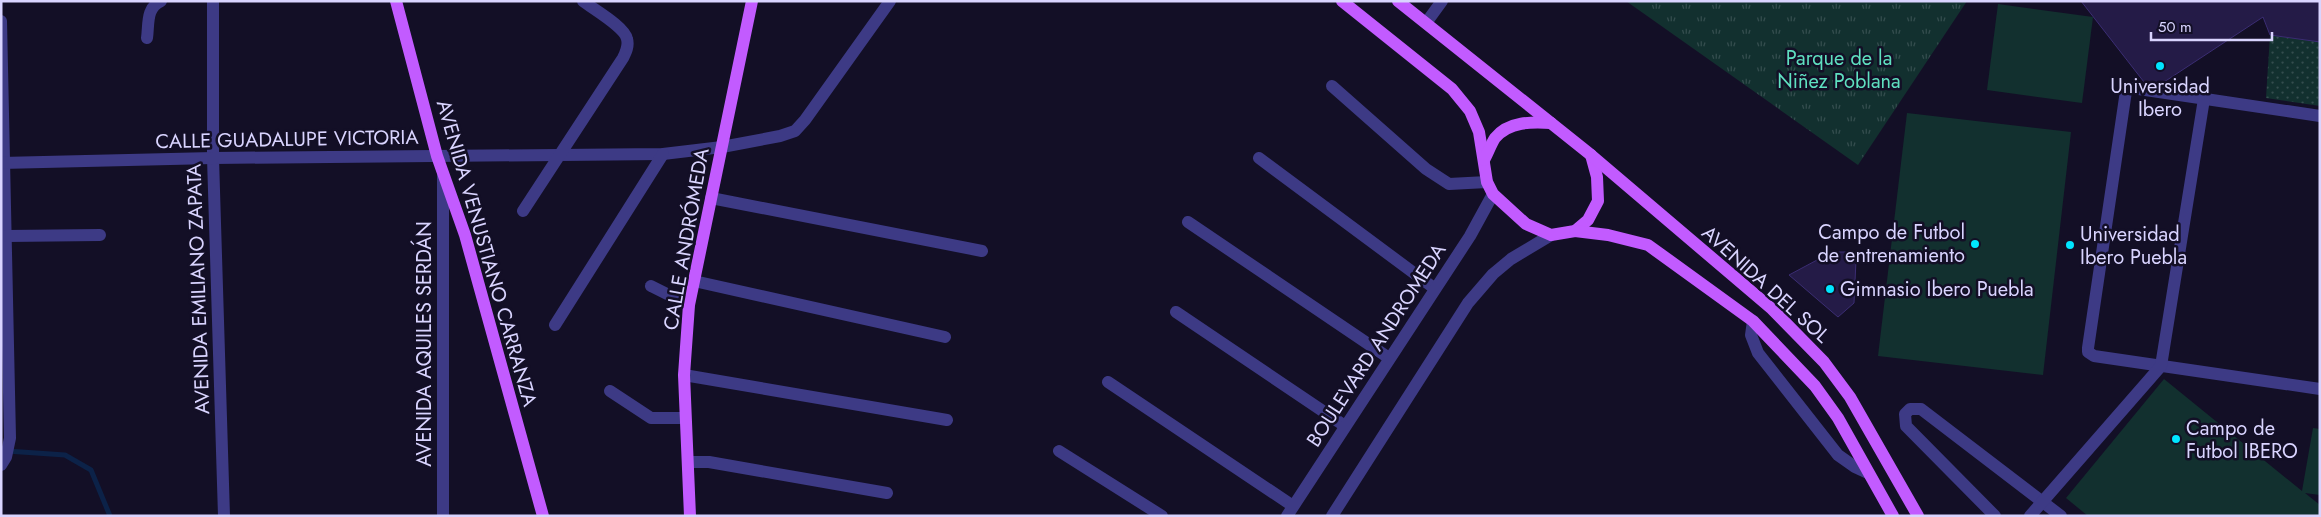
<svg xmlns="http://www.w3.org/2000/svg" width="2321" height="517" font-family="Jost,sans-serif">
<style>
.grass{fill:#12302f}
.park{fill:url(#park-tufts)}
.garden{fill:url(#garden-dots)}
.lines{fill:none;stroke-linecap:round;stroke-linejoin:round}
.stream{stroke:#0c2248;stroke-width:5}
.building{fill:#241b47;stroke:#3b2d73}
.minor{stroke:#3d3a85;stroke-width:12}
.major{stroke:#c25bff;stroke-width:12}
.poi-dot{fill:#00e5ff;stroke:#130f26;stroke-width:2}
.labels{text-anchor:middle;stroke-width:5;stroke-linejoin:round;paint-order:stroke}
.park-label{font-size:20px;fill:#5fe0c0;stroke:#130f26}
.poi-label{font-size:20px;fill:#d9d4ff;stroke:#130f26;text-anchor:start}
.street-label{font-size:20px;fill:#d9d4ff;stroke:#130f26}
</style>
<defs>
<pattern id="park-tufts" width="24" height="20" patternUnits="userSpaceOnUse" patternTransform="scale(1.25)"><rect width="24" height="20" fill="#12302f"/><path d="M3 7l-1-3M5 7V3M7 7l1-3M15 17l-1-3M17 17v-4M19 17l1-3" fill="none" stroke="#344d4e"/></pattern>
<pattern id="garden-dots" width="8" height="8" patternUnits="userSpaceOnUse" patternTransform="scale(1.25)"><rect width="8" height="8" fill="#12302f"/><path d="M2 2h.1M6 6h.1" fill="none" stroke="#344d4e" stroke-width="1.8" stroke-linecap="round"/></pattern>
</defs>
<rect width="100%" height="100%" fill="#130f26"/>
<!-- grass -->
<g class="grass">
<path d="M1998,4L2093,17L2082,103L1987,90Z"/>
<path d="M1907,113L2071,132L2043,375L1878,356Z"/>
<path d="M2164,379L2302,491L2313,428L2320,429V495L2305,493L2320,505V516H2088L2066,498Z"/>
</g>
<!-- park -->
<path class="park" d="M1626,1H1967L1858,165Z"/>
<!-- garden -->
<path class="garden" d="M2270,35L2320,42V106L2266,98Z"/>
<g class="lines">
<!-- stream -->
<path class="stream" d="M7,451L65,455L91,470L110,516"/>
</g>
<!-- building -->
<g class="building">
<path d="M2081,1H2320V42L2270,35L2263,17L2161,84L2144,82Z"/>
<path d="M1832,252H1847L1846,260H1856L1854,303L1838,317L1789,275Z"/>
</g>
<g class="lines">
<!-- minor -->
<g class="minor">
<path d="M213,1V158L224,516"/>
<path d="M1,21L10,438L6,457L1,465"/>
<path d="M1426,23L1442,1"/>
<path d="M147,38C149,23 146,8 161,1"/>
<path d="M1332,86L1426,169L1449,184L1487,182"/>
<path d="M2320,116L2132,88L2126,91L2088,348V352L2094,356L2320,389"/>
<path d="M1259,158L1434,288"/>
<path d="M1,163L213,158L663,154L722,147L780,136L795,131L805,120L890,1"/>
<path d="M443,176V516"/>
<path d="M711,198L982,251"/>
<path d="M523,211L623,58C626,52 629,46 627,39C625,27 593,9 583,1"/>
<path d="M1188,222L1389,358"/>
<path d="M6,236L100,235"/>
<path d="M694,281L945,337"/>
<path d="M651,286L689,305"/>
<path d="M1176,312L1345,426"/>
<path d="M1753,321L1751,335L1758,353L1838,455L1855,467L1868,473"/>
<path d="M555,325L663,154"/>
<path d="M684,375L947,420"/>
<path d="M1108,382L1293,506"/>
<path d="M610,391L651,418H685"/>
<path d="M1059,451L1162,516"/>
<path d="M688,462H709L887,493"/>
<path d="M1287,516L1470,236L1493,194"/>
<path d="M1332,516L1468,303L1493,274L1511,259L1551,235"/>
<path d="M1995,516L1906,426L1905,414L1910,409H1921L2061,516"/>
<path d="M2030,516L2161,366L2204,99"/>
</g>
<!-- major -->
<g class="major">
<path d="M396,1L437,156L465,235L543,516"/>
<path d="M1342,1L1452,89L1470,111L1479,132L1487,182L1493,194L1526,224L1551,235L1575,231L1588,220L1598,201L1597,177L1591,155"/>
<path d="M1398,1L1591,155L1772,309L1824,362L1850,397L1918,516"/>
<path d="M1484,160C1488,153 1491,144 1495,138C1509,121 1532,122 1551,123"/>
<path d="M1575,231L1608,235L1648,245L1753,321L1815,386L1838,418L1893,516"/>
<path d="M690,516L684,375L689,305L752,1"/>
</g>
</g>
<!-- markers -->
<g class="poi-dot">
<circle cx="2160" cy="66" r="5"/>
<circle cx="1975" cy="244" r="5"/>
<circle cx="2070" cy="245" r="5"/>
<circle cx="1830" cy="289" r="5"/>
<circle cx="2176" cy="439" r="5"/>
</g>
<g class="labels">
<!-- park labels -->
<g class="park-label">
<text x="1839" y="65">Parque de la<tspan x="1839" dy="23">Niñez Poblana</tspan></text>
</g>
<!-- poi labels -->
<g class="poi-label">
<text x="2160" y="93" text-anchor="middle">Universidad<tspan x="2160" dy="23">Ibero</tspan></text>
<text x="1965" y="239" text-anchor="end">Campo de Futbol<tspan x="1965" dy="23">de entrenamiento</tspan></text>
<text x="2080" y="241">Universidad<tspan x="2080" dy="23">Ibero Puebla</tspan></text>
<text x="1840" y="296">Gimnasio Ibero Puebla</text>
<text x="2186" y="435">Campo de<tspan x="2186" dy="23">Futbol IBERO</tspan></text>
</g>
<!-- street labels -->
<g class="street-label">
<text transform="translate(287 139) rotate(-1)" y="7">CALLE GUADALUPE VICTORIA</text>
<text transform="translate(686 239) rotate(-80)" y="7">CALLE ANDRÓMEDA</text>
<text transform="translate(487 253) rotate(74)" y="7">AVENIDA VENUSTIANO CARRANZA</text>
<text transform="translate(1766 284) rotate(42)" y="7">AVENIDA DEL SOL</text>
<text transform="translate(198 289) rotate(-92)" y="7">AVENIDA EMILIANO ZAPATA</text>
<text transform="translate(424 344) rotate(-90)" y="7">AVENIDA AQUILES SERDÁN</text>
<text transform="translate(1376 345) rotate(-57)" y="7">BOULEVARD ANDROMEDA</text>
</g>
</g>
<!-- border -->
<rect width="2321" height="517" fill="none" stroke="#d9d4ff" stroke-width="5"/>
<!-- scale -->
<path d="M2151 32v8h121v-8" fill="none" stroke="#d9d4ff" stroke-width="2.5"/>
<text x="2158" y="32" font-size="15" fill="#d9d4ff" stroke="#130f26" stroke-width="4" paint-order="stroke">50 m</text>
</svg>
